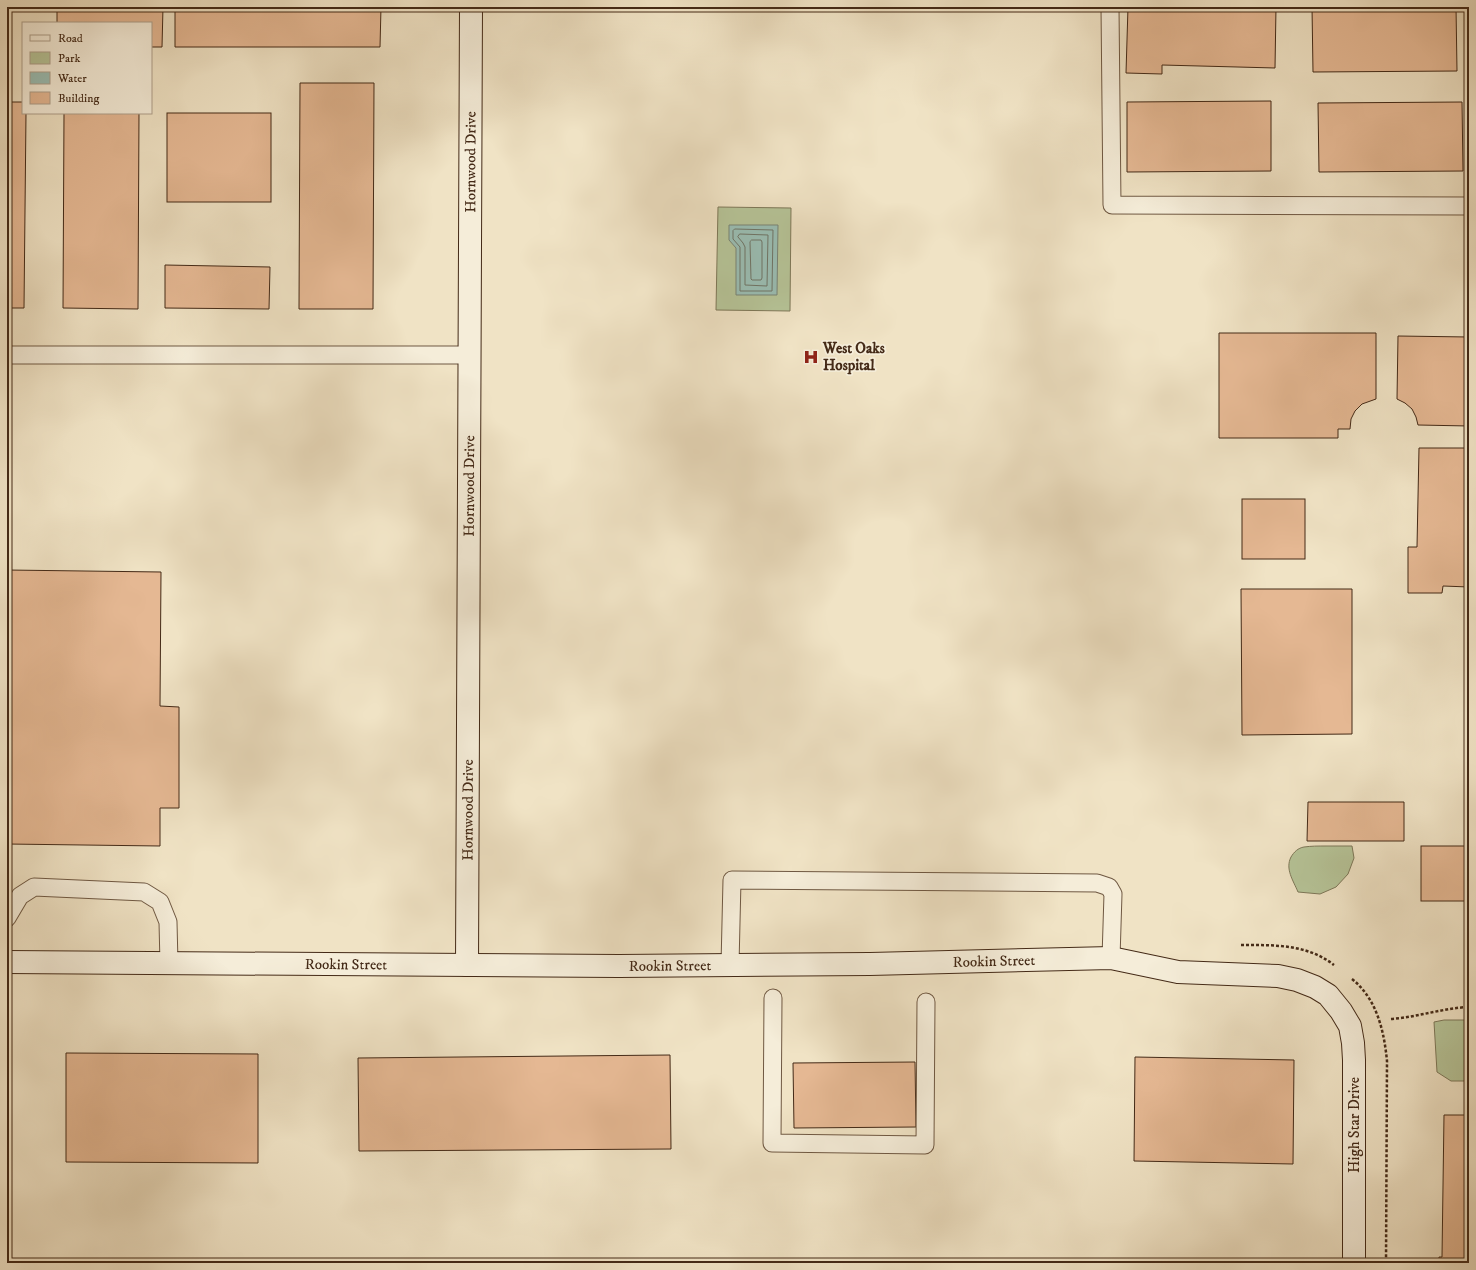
<svg xmlns="http://www.w3.org/2000/svg" width="1476" height="1270" font-family="'IM FELL DW Pica',serif">
<style>
.green{fill:#b6c498;stroke:#7d7758}
.water{fill:#9abeb4;stroke:#788375}
.lines{fill:none;stroke-linecap:round;stroke-linejoin:round}
.shore{stroke:#6f7466;stroke-width:1}
.building{fill:#e5b893;stroke:#442a17}
.lane-casing{stroke:#6f5842;stroke-width:19}
.secondary-casing{stroke:#442a17;stroke-width:24}
.path{stroke:#442a17;stroke-width:2.5;stroke-dasharray:3 2;stroke-linecap:butt}
.lane{stroke:#f5edd9;stroke-width:17}
.secondary{stroke:#f5edd9;stroke-width:22}
.labels{text-anchor:middle;stroke-width:3.5;stroke-linejoin:round;paint-order:stroke}
.street-label{font-size:15px;fill:#442a17;stroke:#f5edd9}
.poi-label{font-size:15px;font-weight:bold;fill:#442a17;stroke:#f5edd9;text-anchor:start}
</style>
<rect width="100%" height="100%" fill="#f0e3c5"/>
<filter id="stains"><feTurbulence type="fractalNoise" baseFrequency=".005" numOctaves="4"/><feColorMatrix values="0 0 0 0 .2 0 0 0 0 .09 0 0 0 0 .02 0 0 0 .5 -.17"/></filter>
<radialGradient id="worn" r=".72"><stop offset=".6" stop-color="#630" stop-opacity="0"/><stop offset="1" stop-color="#630" stop-opacity=".3"/></radialGradient>
<!-- green -->
<g class="green">
<path d="M718,207L791,208L790,311L716,310Z"/>
<path d="M1326,846H1352L1354,858L1348,874L1336,887L1320,894L1298,892C1293,880 1285,869 1291,857C1294,852 1298,848 1304,847C1311,846 1318,846 1326,846Z"/>
<path d="M1444,1020H1469V1081H1451L1437,1072L1434,1022Z"/>
</g>
<!-- water -->
<path class="water" d="M729,225H778L777,295H736V248L729,240Z"/>
<g class="lines">
<!-- shore -->
<g class="shore">
<path d="M735,229L773,230L772,291H740V247L733,239V231Z"/>
<path d="M740,234L768,235L767,286L745,285V247L743,243L738,237Z"/>
<path d="M752,240H761L762,242V278L761,280H752L751,279L750,242Z"/>
</g>
</g>
<!-- building -->
<g class="building">
<path d="M57,7H163L162,47H151V23H57Z"/>
<path d="M175,7H381L380,47H175Z"/>
<path d="M1128,7H1276L1275,68L1162,65V74L1126,73Z"/>
<path d="M1312,7H1456L1457,71L1313,72Z"/>
<path d="M300,83H374L373,309H299Z"/>
<path d="M1271,101V171L1127,172V102Z"/>
<path d="M7,102H23V113H26L24,308H7Z"/>
<path d="M1462,102L1463,171L1319,172L1318,103Z"/>
<path d="M64,113H139L138,309L63,308Z"/>
<rect x="167" y="113" width="104" height="89"/>
<path d="M165,265L270,267L269,309L165,308Z"/>
<path d="M1219,333H1376V399L1362,404L1355,411L1351,419L1350,429H1338V438H1219Z"/>
<path d="M1398,336L1469,337V426L1418,425L1416,417L1412,409L1405,403L1397,399Z"/>
<path d="M1419,448H1469V587L1443,586L1442,593H1408V547H1417Z"/>
<rect x="1242" y="499" width="63" height="60"/>
<path d="M7,570L161,572L160,706L179,707V808H160V846L7,844Z"/>
<path d="M1241,589H1352V734L1242,735Z"/>
<path d="M1308,802H1404V841H1307Z"/>
<rect x="1421" y="846" width="48" height="55"/>
<path d="M66,1053L258,1054V1163L66,1162Z"/>
<path d="M670,1055L671,1149L359,1151L358,1058Z"/>
<path d="M1135,1057L1294,1060L1293,1164L1134,1161Z"/>
<path d="M915,1062L916,1127L794,1128L793,1063Z"/>
<path d="M1444,1115H1469V1263H1439V1257H1442Z"/>
<rect x="426" y="1259" width="66" height="4"/>
</g>
<g class="lines">
<!-- lane casing -->
<g class="lane-casing">
<g id="lane">
<path d="M1110,7L1112,205L1469,206"/>
<path d="M7,355H469"/>
<path d="M7,918L20,896L34,887L144,892L160,902L168,922L169,964"/>
<path d="M730,965L732,880L1097,883L1109,887L1113,894L1111,958"/>
<path d="M773,998L772,1143L925,1145L926,1002"/>
</g>
</g>
<!-- secondary casing -->
<g class="secondary-casing">
<g id="secondary">
<path id="s1" d="M7,962L619,966L870,964L1111,958L1178,972L1278,976L1297,980L1315,987L1328,995L1341,1011L1350,1026L1353,1043L1354,1060V1263"/>
<path id="s2" d="M467,965L471,7"/>
</g>
</g>
<!-- path -->
<g class="path">
<path d="M1241,945C1274,945 1307,944 1334,965"/>
<path d="M1352,979C1377,999 1384,1031 1387,1061L1386,1263"/>
<path d="M1391,1019C1418,1017 1443,1008 1469,1007"/>
</g>
<!-- lane -->
<use href="#lane" class="lane"/>
<!-- secondary -->
<use href="#secondary" class="secondary"/>
</g>
<!-- icons -->
<defs>
<g id="hospital-bare" transform="scale(1.2)"><path d="M-5-5h3v3.5h4V-5h3V5h-3V1.5h-4V5h-3Z" fill="#8f2418" stroke="#f5edd9" stroke-width="2.5" paint-order="stroke"/></g>
</defs>
<g fill-rule="evenodd">
<use href="#hospital-bare" x="811" y="357"/>
</g>
<g class="labels">
<!-- street labels -->
<g class="street-label">
<text dy="5" stroke="none"><textPath href="#s2" startOffset="803">Hornwood Drive</textPath></text>
<text dy="5" stroke="none"><textPath href="#s2" startOffset="479">Hornwood Drive</textPath></text>
<text dy="5" stroke="none"><textPath href="#s2" startOffset="155">Hornwood Drive</textPath></text>
<text dy="5" stroke="none"><textPath href="#s1" startOffset="987">Rookin Street</textPath></text>
<text dy="5" stroke="none"><textPath href="#s1" startOffset="339">Rookin Street</textPath></text>
<text dy="5" stroke="none"><textPath href="#s1" startOffset="663">Rookin Street</textPath></text>
<text transform="translate(1354 1125) rotate(-90)" y="5">High Star Drive</text>
</g>
<!-- poi labels -->
<g class="poi-label">
<text x="823" y="353">West Oaks<tspan x="823" dy="17">Hospital</tspan></text>
</g>
</g>
<!-- margin -->
<rect width="1476" height="1270" fill="none" stroke="#f0e3c5" stroke-width="24"/>
<rect x="8" y="8" width="1460" height="1254" fill="none" stroke="#442a17" stroke-width="2"/>
<rect x="12" y="12" width="1452" height="1246" fill="none" stroke="#442a17"/>
<!-- legend -->
<rect x="22" y="22" width="130" height="92" fill="#f5edd9" stroke="#ae9f8b"/>
<rect x="30" y="35" width="20" height="6" fill="#f5edd9" stroke="#ae9f8b"/>
<text x="58" y="42" font-size="12" fill="#442a17">Road</text>
<rect x="30" y="52" width="20" height="12" fill="#b6c498" stroke="#ae9f8b"/>
<text x="58" y="62" font-size="12" fill="#442a17">Park</text>
<rect x="30" y="72" width="20" height="12" fill="#9abeb4" stroke="#ae9f8b"/>
<text x="58" y="82" font-size="12" fill="#442a17">Water</text>
<rect x="30" y="92" width="20" height="12" fill="#e5b893" stroke="#ae9f8b"/>
<text x="58" y="102" font-size="12" fill="#442a17">Building</text>
<rect width="100%" height="100%" filter="url(#stains)"/>
<rect width="100%" height="100%" fill="url(#worn)"/>
</svg>
